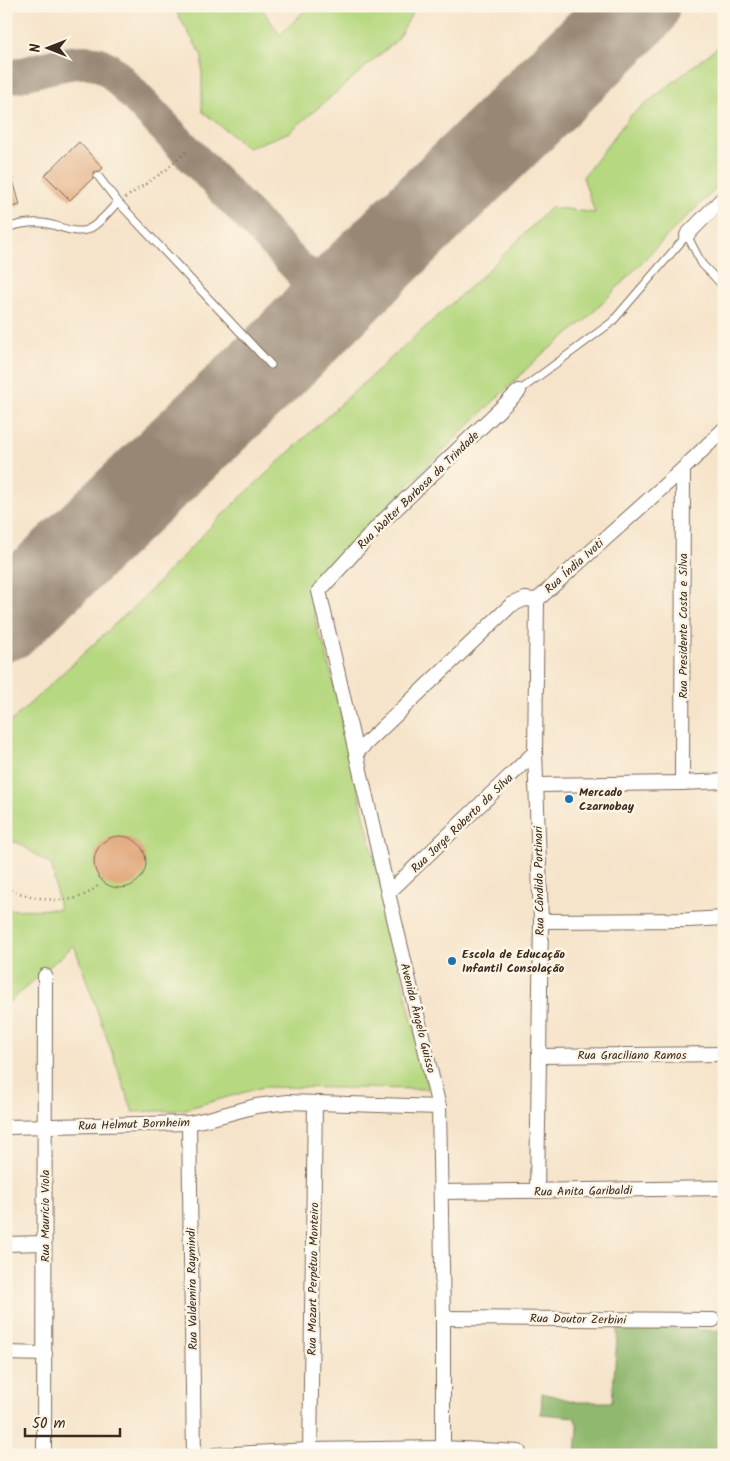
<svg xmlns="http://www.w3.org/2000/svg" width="730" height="1461" font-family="Kalam,sans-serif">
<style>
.green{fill:#b6d880;stroke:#78814f}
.forest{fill:#90b86e;stroke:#667146}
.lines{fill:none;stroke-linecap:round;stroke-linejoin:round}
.taxiway{stroke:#988774;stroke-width:34}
.runway{stroke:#988774;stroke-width:85}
.building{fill:#e0a374}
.service-casing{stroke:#7c6b5a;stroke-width:9}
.minor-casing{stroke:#7c6b5a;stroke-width:16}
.path{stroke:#7c6b5a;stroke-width:2.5;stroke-dasharray:1 4;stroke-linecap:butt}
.service{stroke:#fff;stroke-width:7}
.minor{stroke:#fff;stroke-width:14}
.poi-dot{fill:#1f6fb2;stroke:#fcf5e5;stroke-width:2}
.labels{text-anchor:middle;stroke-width:5;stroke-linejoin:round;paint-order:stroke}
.street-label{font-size:12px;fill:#3b2a1e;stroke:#fcf5e5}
.poi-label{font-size:12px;font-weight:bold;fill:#3b2a1e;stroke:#fcf5e5;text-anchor:start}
</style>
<rect width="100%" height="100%" fill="#fcf5e5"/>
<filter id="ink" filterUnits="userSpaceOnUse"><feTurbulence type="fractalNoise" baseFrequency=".02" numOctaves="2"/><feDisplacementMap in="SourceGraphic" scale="10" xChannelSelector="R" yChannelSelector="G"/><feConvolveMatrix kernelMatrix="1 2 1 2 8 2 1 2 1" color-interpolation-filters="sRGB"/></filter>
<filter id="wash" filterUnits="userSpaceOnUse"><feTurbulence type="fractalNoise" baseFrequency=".0096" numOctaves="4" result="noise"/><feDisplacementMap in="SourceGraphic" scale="20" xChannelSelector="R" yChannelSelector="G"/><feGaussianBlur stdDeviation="1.12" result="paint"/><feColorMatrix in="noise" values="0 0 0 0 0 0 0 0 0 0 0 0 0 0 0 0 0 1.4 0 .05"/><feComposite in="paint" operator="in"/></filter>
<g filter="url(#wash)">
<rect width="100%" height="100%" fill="#f6e4ca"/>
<!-- green -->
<g class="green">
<path d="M173,6H260L280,35L309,6H416L398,39L290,132L248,148L202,111V56Z"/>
<path d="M724,42V181L671,232L587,319L539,357L423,470L310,586L317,629L325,648L428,1089L263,1087L182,1110L133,1112L74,945L6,1005V910L59,909L52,866L19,843L6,840V726L147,594L216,521L337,407L483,275L551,207L595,213L583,177L630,116Z"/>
</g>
<!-- forest -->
<path class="forest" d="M618,1326L724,1331V1455H576L578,1427L574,1417L541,1414L542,1393L577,1402H612Z"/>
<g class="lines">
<!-- taxiway -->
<g class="taxiway">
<path d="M15,76C36,71 75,58 96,63C102,65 108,69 113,73L301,271C314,296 311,313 299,337"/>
<path d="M301,271C327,284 343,281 368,268"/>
</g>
<!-- runway -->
<path class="runway" d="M6,618L271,365L368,268L637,6"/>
</g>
<g id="blocks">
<!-- building -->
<g class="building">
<path d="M79,142L103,168L100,171L94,172L93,178L70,200L45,175Z"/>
<path d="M6,166H9L20,205L6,209Z"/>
<circle cx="120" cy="862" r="26"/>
</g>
</g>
</g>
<g filter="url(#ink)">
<use href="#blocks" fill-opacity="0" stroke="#7c6b5a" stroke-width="1"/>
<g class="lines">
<!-- service casing -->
<g class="service-casing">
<g id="service">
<path d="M98,176L118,202L271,365"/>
<path d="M6,228C19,224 35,221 48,224C60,226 74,234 86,230C97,227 110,210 118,202"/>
<path d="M519,391L612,322L687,235L702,264L724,287"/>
</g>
</g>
<!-- minor casing -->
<g class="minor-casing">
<g id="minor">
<path d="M687,235L724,197"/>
<path d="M537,600L535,752L541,921L537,1191"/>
<path d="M356,753L511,605L525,599L537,600L683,469L724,429"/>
<path d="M682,783L683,469"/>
<path d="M536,785L682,783L724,781"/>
<path d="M388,893L535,752"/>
<path d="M541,921L689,920L724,918"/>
<path d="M539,1056L724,1054"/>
<path d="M189,1123L194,1455"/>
<path d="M6,1127L189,1123L212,1118L256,1106L288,1102L439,1107"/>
<path d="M442,1192L724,1188"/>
<path d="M6,1244L44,1243"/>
<path d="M443,1318L713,1320"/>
<path d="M6,1353L45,1354"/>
<path d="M44,1455L45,976"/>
<path d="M214,1455L310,1450L443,1448L519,1452"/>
<path d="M310,1455L315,1104"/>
<path d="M443,1455V1318L439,1107L388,893L319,591L381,523L519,391"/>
</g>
</g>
<!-- path -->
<g class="path">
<path d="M125,198L166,170L188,150"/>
<path d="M6,889C29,896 63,907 86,894C91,892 95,888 99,885"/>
</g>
<!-- service -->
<use href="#service" class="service"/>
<!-- minor -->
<use href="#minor" class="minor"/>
</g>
</g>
<!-- markers -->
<g class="poi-dot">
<circle cx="569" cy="799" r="5"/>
<circle cx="452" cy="961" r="5"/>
</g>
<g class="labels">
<!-- street labels -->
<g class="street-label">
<text transform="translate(418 490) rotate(-44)" y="4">Rua Walter Barbosa da Trindade</text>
<text transform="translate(574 566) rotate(-42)" y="4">Rua Índia Ivoti</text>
<text transform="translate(683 626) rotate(-90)" y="4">Rua Presidente Costa e Silva</text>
<text transform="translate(462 823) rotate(-44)" y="4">Rua Jorge Roberto da Silva</text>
<text transform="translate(539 881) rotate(-91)" y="4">Rua Cândido Portinari</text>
<text transform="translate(418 1018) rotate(76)" y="4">Avenida Ângelo Guisso</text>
<text x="632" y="1059">Rua Graciliano Ramos</text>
<text transform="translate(134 1124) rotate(-2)" y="4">Rua Helmut Bornheim</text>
<text transform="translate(583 1191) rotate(-1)" y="4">Rua Anita Garibaldi</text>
<text transform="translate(45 1216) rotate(-90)" y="4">Rua Maurício Viola</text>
<text transform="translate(313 1279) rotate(-89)" y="4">Rua Mozart Perpétuo Monteiro</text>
<text transform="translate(192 1289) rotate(-91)" y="4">Rua Valdemira Raymindi</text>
<text transform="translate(578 1319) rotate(1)" y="4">Rua Doutor Zerbini</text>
</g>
<!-- poi labels -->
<g class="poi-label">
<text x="579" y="796">Mercado<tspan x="579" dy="14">Czarnobay</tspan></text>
<text x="462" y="958">Escola de Educação<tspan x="462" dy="14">Infantil Consolação</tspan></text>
</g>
</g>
<!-- margin -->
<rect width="730" height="1461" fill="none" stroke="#fcf5e5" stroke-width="25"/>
<!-- north arrow -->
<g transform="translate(48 48) rotate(270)" stroke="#fcf5e5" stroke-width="4" paint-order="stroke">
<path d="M0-4L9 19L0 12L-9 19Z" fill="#3b2a1e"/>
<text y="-8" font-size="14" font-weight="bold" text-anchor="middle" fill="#3b2a1e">N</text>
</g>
<!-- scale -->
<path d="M25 1428v8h95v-8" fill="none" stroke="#3b2a1e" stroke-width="2.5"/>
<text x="32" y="1428" font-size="15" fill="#3b2a1e" stroke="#fcf5e5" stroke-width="4" paint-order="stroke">50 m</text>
</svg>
